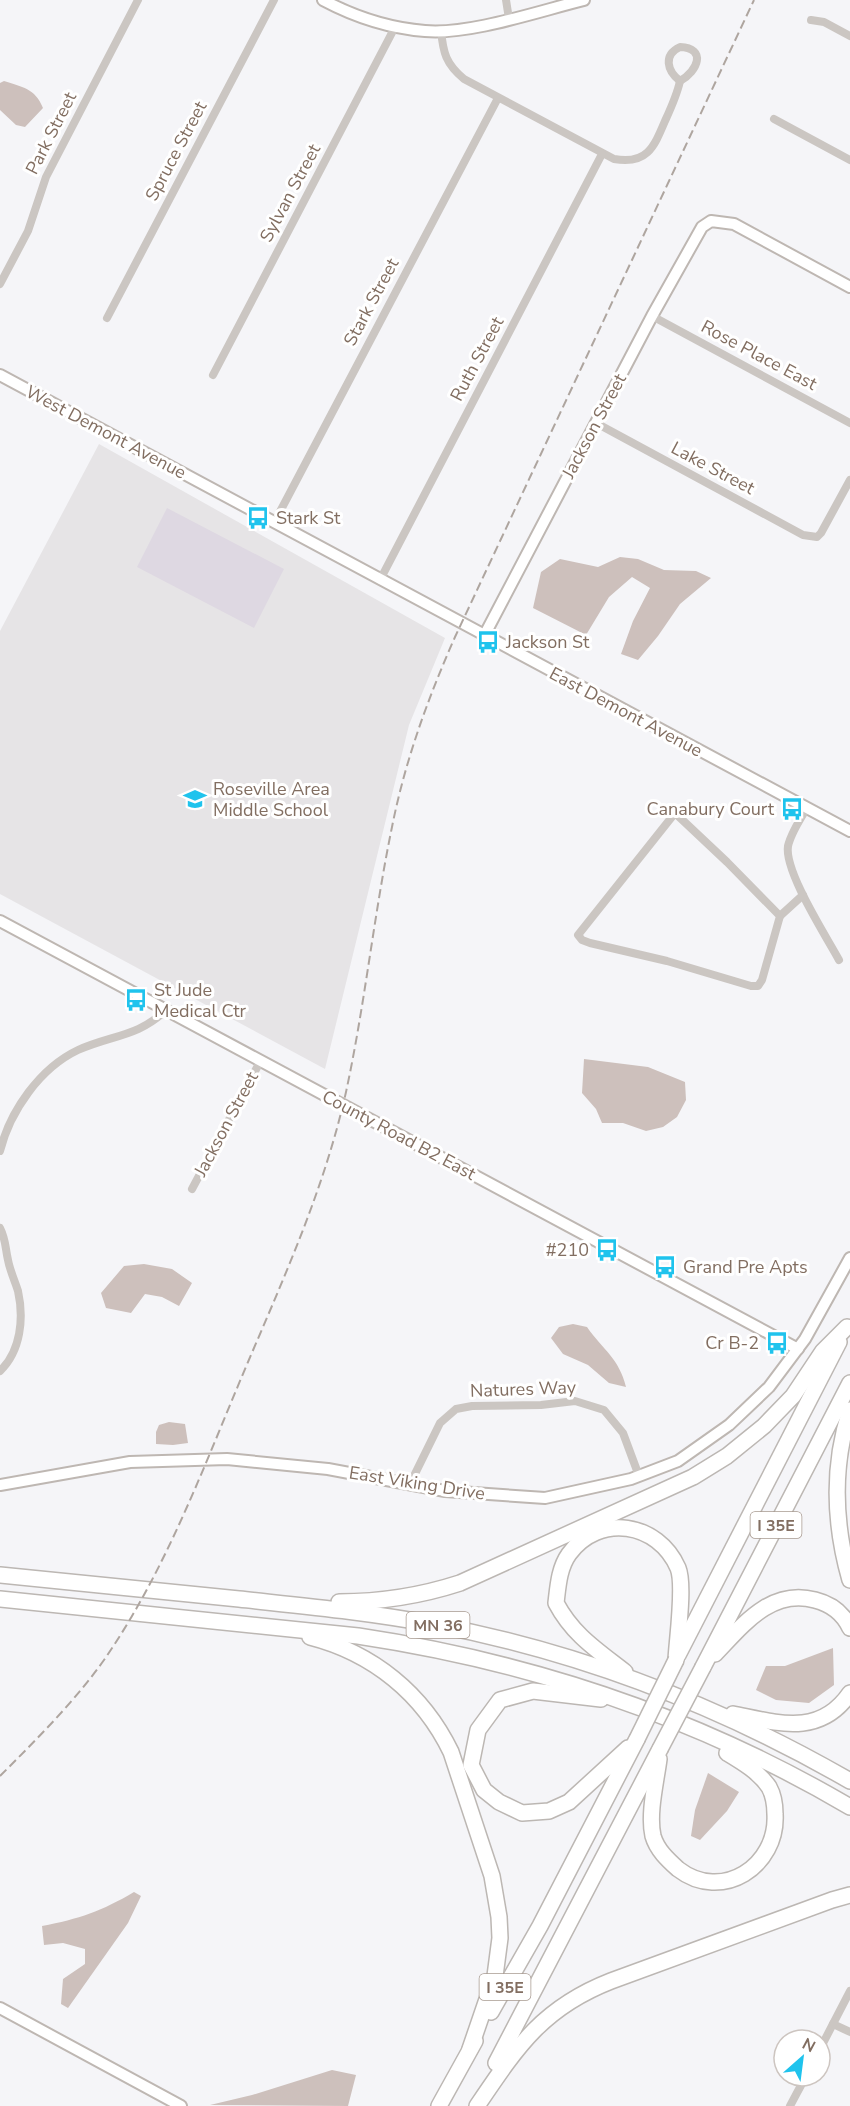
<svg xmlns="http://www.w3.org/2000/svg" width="850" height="2106" font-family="'Nunito Sans',sans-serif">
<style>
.built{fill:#e6e4e6}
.garden{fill:#ded8e2}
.water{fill:#cdc0bc}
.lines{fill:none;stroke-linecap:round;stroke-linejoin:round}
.secondary-casing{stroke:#beb7b2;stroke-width:14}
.highway-casing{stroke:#bcb7b3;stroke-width:18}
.street{stroke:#cbc6c2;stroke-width:8}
.secondary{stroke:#fff;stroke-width:10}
.highway{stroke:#fff;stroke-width:15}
.rail{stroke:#aea59f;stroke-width:2;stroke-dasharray:9 4.5;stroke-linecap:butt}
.highway-bridge-casing{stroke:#bcb7b3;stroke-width:18;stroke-linecap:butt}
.highway-bridge{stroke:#fff;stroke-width:15}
.labels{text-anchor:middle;stroke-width:6;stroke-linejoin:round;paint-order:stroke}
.shield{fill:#fff;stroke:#a89a90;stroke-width:1.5}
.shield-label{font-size:16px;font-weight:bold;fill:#826e61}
.street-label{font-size:18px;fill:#826e61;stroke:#fff}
.poi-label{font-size:18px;fill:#826e61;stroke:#fff;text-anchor:start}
</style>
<rect width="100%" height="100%" fill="#f5f5f8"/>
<!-- built -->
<path class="built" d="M99,444L445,638L409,725L325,1069L0,894V631Z"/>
<!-- garden -->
<path class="garden" d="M167,508L284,569L254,628L137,567Z"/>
<!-- water -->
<g class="water">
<path d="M4,81C22,87 35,88 43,108L25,127L16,125L0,110V83Z"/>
<path d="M620,557L638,559L664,570L696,571L711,578L680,604L658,636L638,660L621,654L633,621L650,588L632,577L609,597L586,635L533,608L541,572L560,559L598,567Z"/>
<path d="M584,1059L648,1067L685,1082L686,1100L677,1117L663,1127L646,1131L623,1123H602L596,1109L582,1093Z"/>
<path d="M144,1264L172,1269L192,1283L179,1306L162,1297L145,1294L131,1313L106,1308L101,1293L124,1266Z"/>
<path d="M573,1324L587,1327C603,1350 619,1358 626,1387L609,1383L588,1365L563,1354L551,1338L559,1327Z"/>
<path d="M169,1422L185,1424L188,1443L173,1445L156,1444V1432L159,1425Z"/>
<path d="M833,1648L834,1685L809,1703L776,1700L756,1690L766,1666H785Z"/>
<path d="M708,1773L739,1792L727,1811L700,1840L691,1836L695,1810Z"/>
<path d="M134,1892L141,1896L128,1923L68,2008L61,2004L63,1979L85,1964V1949L63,1943L44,1945L42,1926C79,1919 102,1911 134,1892Z"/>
<path d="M332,2070L356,2075L348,2106L210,2105L252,2095Z"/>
</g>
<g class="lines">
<!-- secondary casing -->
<g class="secondary-casing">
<g id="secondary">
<path d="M323,0C355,17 388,28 425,31C470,35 539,11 584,0"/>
<path d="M0,375L850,831"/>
<path d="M484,636L652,316L702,227L711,221L734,224L850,287"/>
<path d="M0,921L798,1349"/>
<path d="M0,1485L130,1462L227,1459L328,1469L445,1491L545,1498L631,1479L678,1461L729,1425L769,1387L805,1339L850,1258"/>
<path d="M0,2008L181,2106"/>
</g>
</g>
<!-- highway casing -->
<g class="highway-casing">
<g id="highway">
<path d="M850,1410C832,1466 834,1524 850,1580"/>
<path d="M0,1575C80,1583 159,1591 239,1599C303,1606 368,1612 432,1624C580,1652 720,1706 850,1781"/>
<path d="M0,1599L358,1636C531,1662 699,1718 850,1807"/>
<path d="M339,1602C381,1602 420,1596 460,1583L693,1477L727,1456L764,1426L793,1396L823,1351L847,1327"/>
<path d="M310,1637C373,1653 423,1694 451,1752L492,1876L499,1917L500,1938L495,1976L470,2049"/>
<path d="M715,1654C743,1625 771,1588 815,1600C831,1604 843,1613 850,1628"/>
<path d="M678,1655L839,1342"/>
<path d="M703,1667L850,1383"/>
<path d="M625,1672C597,1650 573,1635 556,1603C558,1586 559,1568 569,1554C599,1513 658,1522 678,1568C685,1585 677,1639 676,1660"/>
<path d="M601,1699L533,1691L500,1700L478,1730L471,1765L484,1790L499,1802L522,1813L549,1811L569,1802L628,1748"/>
<path d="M733,1714C778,1723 820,1737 850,1693"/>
<path d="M659,1759C656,1782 648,1814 653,1836C657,1850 668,1860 678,1869C722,1903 778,1866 775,1814C775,1804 774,1796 769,1787C759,1772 742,1762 727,1753"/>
<path d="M491,2012L540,1926L637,1739"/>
<path d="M496,2063L660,1749"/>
<path d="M439,2106L475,2041"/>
<path d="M477,2106C517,2047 542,2008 611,1981L832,1900L850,1895"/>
</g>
</g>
<!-- street -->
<g class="street">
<path d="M506,0L509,19"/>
<path d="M811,20L824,22L850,36"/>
<path d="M441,30C443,53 446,64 464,79L614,159C647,165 654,147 665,121C671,108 677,95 680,81"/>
<path d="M680,47C707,48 698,71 680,81C667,71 663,55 680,47Z"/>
<path d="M774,119L850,160"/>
<path d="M0,284L28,231L46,177L138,0"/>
<path d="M652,316L850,423"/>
<path d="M107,318L274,0"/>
<path d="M213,375L395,27"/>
<path d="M596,423L803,535L817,537L821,533L850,480"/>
<path d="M274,523L498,98"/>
<path d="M380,580L602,154"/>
<path d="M807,808C800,819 791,833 788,846C784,871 826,936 839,960"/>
<path d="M675,813L727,862L780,916L762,980L758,986H751L667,961L590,943L582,940L578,935Z"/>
<path d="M780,916L803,895"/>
<path d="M0,1151C10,1111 40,1068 78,1050C111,1035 138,1037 166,1010"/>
<path d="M192,1189L261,1060"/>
<path d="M0,1228C6,1240 5,1247 8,1260C10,1271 15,1281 18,1291C24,1318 21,1351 0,1371"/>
<path d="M410,1484L440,1423L456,1409L472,1406L541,1405L575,1401L604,1410L623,1433L639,1476"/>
<path d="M833,2024L850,2032"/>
<path d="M820,2049L850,1991"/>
<path d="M790,2106L806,2076"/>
</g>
<!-- secondary -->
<use href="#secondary" class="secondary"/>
<!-- highway -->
<use href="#highway" class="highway"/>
<!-- rail -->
<path class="rail" d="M0,1776C37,1739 74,1702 104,1660C167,1569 205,1463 248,1362C286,1273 325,1186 346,1092C365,1004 374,914 392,827C405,761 428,698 455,637L754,0"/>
<!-- highway-bridge casing -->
<g class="highway-bridge-casing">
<g id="highway-bridge">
<path d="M637,1739L676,1660"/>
<path d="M660,1749L703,1667"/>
</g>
</g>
<!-- highway-bridge -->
<use href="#highway-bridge" class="highway-bridge"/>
</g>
<!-- icons -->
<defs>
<g id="bus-bare" transform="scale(1.8)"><path d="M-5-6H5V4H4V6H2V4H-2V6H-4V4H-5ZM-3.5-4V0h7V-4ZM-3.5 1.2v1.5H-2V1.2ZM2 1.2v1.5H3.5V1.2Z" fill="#1fc3ed" stroke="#fff" stroke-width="2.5" paint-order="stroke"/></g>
<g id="school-bare" transform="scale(1.8)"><path d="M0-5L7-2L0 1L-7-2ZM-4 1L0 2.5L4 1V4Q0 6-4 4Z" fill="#1fc3ed" stroke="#fff" stroke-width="2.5" paint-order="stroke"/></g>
</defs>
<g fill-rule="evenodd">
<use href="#bus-bare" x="258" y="518"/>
<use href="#bus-bare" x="488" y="642"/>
<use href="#school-bare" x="195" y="799"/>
<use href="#bus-bare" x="792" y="809"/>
<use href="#bus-bare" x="136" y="1000"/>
<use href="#bus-bare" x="607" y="1250"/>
<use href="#bus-bare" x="665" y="1267"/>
<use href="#bus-bare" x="777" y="1343"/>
</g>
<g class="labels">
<!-- shield labels -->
<g class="shield">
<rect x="750.5" y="1512" width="51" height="26" rx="4.5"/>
<rect x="406.5" y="1612" width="63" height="26" rx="4.5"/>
<rect x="479.5" y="1974" width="51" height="26" rx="4.5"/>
</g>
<g class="shield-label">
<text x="776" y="1531">I 35E</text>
<text x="438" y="1631">MN 36</text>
<text x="505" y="1993">I 35E</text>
</g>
<!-- street labels -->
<g class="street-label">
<text transform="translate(51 133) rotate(-63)" y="6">Park Street</text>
<text transform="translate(176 151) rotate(-62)" y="6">Spruce Street</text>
<text transform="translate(290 193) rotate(-62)" y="6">Sylvan Street</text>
<text transform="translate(371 302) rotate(-62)" y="6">Stark Street</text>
<text transform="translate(759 355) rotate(28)" y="6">Rose Place East</text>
<text transform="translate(477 359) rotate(-62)" y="6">Ruth Street</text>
<text transform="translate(594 426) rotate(-62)" y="6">Jackson Street</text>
<text transform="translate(106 432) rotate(28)" y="6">West Demont Avenue</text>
<text transform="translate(713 468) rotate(28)" y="6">Lake Street</text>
<text transform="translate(626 712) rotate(28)" y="6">East Demont Avenue</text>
<text transform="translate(226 1124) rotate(-62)" y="6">Jackson Street</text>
<text transform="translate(399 1135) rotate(28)" y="6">County Road B2 East</text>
<text transform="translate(523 1389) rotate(-2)" y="6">Natures Way</text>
<text transform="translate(417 1483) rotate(9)" y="6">East Viking Drive</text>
</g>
<!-- poi labels -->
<g class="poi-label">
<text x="276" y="524">Stark St</text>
<text x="506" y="648">Jackson St</text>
<text x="213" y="795">Roseville Area<tspan x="213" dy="21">Middle School</tspan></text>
<text x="774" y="815" text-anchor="end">Canabury Court</text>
<text x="154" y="996">St Jude<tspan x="154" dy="21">Medical Ctr</tspan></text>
<text x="589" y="1256" text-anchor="end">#210</text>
<text x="683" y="1273">Grand Pre Apts</text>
<text x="759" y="1349" text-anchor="end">Cr B-2</text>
</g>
</g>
<!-- north arrow -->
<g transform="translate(802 2058) rotate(28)"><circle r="28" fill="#ffffff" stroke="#cdc5c0" stroke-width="1.5"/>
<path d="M0-4.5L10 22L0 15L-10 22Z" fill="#1fc3ed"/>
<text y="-9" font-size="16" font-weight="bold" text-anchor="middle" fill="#826e61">N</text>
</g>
</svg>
